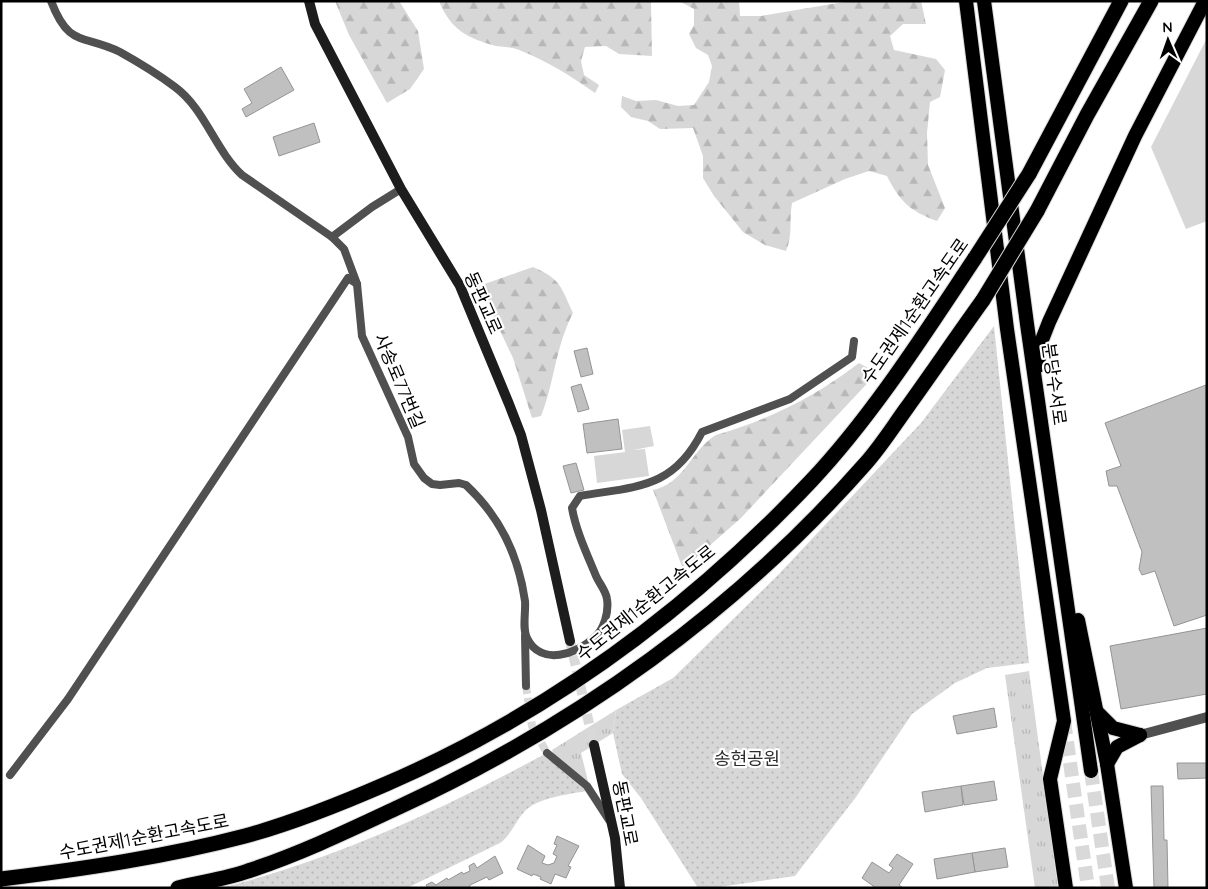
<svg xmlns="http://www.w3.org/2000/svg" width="1208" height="889" font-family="Quicksand,'Noto Sans KR',sans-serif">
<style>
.grass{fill:url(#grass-tufts)}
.forest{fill:url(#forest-firs)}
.park{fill:url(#park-dots)}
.pitch{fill:#d7d7d7}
.building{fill:#c0c0c0;stroke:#949494}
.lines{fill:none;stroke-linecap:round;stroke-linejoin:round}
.minor-tunnel{stroke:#d9d9d9;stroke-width:8;stroke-dasharray:8 4;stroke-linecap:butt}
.secondary-tunnel{stroke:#d9d9d9;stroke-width:10;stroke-dasharray:10 5;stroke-linecap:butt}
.trunk-tunnel{stroke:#d9d9d9;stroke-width:14;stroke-dasharray:14 7;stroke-linecap:butt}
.trunk-casing{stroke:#dbdbdb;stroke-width:16}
.motorway-casing{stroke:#dbdbdb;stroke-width:17}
.minor{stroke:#505050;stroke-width:8}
.tertiary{stroke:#505050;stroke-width:10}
.secondary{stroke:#1d1d1d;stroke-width:10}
.trunk{stroke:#000;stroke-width:14}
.motorway{stroke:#000;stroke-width:15}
.motorway-bridge-casing{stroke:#dbdbdb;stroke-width:17;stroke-linecap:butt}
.motorway-bridge{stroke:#000;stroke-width:15}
.labels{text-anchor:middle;stroke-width:4.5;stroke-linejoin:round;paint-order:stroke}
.street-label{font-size:18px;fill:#000;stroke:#fff}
.park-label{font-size:18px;fill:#2e2e2e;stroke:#fff}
</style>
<defs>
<pattern id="grass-tufts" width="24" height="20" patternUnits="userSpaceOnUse" patternTransform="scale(1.25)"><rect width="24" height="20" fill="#d7d7d7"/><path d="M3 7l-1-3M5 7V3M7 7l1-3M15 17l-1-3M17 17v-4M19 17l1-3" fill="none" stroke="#b7b7b7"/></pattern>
<pattern id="forest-firs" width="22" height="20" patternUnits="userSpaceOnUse" patternTransform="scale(1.25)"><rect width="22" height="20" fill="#d7d7d7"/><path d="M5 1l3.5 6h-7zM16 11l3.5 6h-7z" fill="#b7b7b7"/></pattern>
<pattern id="park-dots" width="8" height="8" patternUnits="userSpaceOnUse" patternTransform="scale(1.25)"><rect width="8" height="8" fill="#d7d7d7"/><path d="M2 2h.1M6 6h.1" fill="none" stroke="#b7b7b7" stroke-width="1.8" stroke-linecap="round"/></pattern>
</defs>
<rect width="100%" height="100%" fill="#fff"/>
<!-- grass -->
<g class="grass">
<path d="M1029,671L1058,888H1035L1005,675Z"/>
<path d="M616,710L613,733L581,753L588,781L586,782L554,755L552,750Z"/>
</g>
<!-- forest -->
<g class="forest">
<path d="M335,1H399L418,31L424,69L410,89L387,103L349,35Z"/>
<path d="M439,1H653L651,3L652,56L619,54L606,46L585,47L581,61L584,75L599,85L595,93C571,76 547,61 519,50C512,47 504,47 496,46C467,38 451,30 439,1Z"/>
<path d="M679,1H739L740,16H761L850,1H921L926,24H903L890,36L894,50L936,59L945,70L940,97L930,102L927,133L928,165L945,208L937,221C910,211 900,202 887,176L869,171L845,179L792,203C789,220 793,236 786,251L765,245L743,232L714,196L703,178V156L693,128L660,129L648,121L631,117L621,107L622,96L636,101L656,100L678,106L694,105L709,82L712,66L708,55L696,48L689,34L694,25V9Z"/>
<path d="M533,267C561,279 561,287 573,313C555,348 555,380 541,416L532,418L513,358L479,286Z"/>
<path d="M859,363L877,373L741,518L683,569L653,490C684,484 691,450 716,435C769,420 816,396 859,363Z"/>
</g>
<!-- park -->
<g class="park">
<path d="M994,326L1029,663L987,668L955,683L912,714L856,797L795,876L713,888H698L641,798L622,774L613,733L616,710L673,678L778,575L921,423Z"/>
<path d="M543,755L587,791C569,794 536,798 524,812C515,822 511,835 500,843L407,888H221C335,859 440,811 543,755Z"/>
</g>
<!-- pitch -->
<g class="pitch">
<path d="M1207,38V221L1186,229L1151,147Z"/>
<path d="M650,426L654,446L633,450L645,449L649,476L597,483L594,456L625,452L622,430Z"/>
</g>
<!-- building -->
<g class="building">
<path d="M281,67L294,90L246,117L242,109L252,103L244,89Z"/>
<path d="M314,123L320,142L279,156L273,137Z"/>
<path d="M587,348L593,374L581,377L574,351Z"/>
<path d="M581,384L589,409L578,412L571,387Z"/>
<path d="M1206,385L1207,615L1174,626L1155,571L1142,575L1139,569L1142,552L1117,486H1109L1106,471L1121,466L1105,423Z"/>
<path d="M618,419L622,449L587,453L583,424Z"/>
<path d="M576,463L584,490L571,493L563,466Z"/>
<path d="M1207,628V694L1121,709L1110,646Z"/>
<path d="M994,708L997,727L957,734L953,716Z"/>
<path d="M1177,763H1207V778L1178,779Z"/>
<path d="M994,781L997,800L964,805L961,786Z"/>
<path d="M961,786L963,805L925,812L922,792Z"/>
<path d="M1151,786H1163L1164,840H1167L1168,888H1154Z"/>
<path d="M557,836L579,846L568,866L571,867L566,878L555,874L551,884L540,879L541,877L533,874L532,876L517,869L528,845L545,856L542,863L548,865L554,863L557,856L553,854L557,845L554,844Z"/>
<path d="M1005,848L1008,867L975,872L972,853Z"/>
<path d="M972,853L975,872L937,879L934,859Z"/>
<path d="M897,854L913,864L899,885L903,888H876L862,878L872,862L889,873L893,868L889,865Z"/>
<path d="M495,856L503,873L489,880L487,877L470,885L469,888H428L426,885L432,882L436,885L447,878L448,880L462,872L463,874L470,871L469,866L474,863L477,868Z"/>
</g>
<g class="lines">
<!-- minor-tunnel -->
<path class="minor-tunnel" d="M526,686L532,726L547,753"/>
<!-- secondary-tunnel -->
<path class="secondary-tunnel" d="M570,641L594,745"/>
<!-- trunk-tunnel -->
<g class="trunk-tunnel">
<path d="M1064,721L1088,888"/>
<path d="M1091,771L1108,888"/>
</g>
<!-- trunk casing -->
<g class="trunk-casing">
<g id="trunk">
<path d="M966,1L1007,329L1064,721L1050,779L1066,888"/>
<path d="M984,1L1027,324L1091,771"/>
<path d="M1038,366L1040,345L1049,322L1135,136L1205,1"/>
<path d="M1078,620L1107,764L1126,888"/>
<path d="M1097,712L1113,728L1140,735"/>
<path d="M1107,764L1117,747L1140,735"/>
</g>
</g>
<!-- motorway casing -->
<g class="motorway-casing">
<g id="motorway">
<path d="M1029,174L1121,1"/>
<path d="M1037,211L1087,115L1151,1"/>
<path d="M1,879C83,869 165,857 245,836C293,823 340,804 386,784C548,714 690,609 811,481C873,415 925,333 975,258"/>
<path d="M178,888C201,882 226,879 248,871C300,854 350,830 399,807C577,725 737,610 866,463C881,446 893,427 906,409C932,373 957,336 983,300"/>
</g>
</g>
<!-- minor -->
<g class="minor">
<path d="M51,1C69,48 83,34 120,52C138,62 159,75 175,87C205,109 215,150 242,175L332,237L344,249L357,284L362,336L408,437L414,464L424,478L432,484L440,485L459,483L466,485C500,517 518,554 525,601C526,612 522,628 527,638C541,667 577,654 595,637C604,629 609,612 607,599C606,591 599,583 596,576C587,554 576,531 572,508L580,496C637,486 673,489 702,432L790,399L852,357L854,341"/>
<path d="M332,237L372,207L401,189"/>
<path d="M525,636L526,686"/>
<path d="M547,753L587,786L609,820"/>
<path d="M10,775L68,699L348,278L357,284"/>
</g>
<!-- tertiary -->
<path class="tertiary" d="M1140,735L1207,717"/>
<!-- secondary -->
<g class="secondary">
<path d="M309,1L315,24L401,189L460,286L509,404L521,435L541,510L570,641"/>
<path d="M594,745L615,838L620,888"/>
</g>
<!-- trunk -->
<use href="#trunk" class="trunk"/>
<!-- motorway -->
<use href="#motorway" class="motorway"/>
<!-- motorway-bridge casing -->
<g class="motorway-bridge-casing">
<g id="motorway-bridge">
<path d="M975,258L1029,174"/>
<path d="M983,300L1037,211"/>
</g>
</g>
<!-- motorway-bridge -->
<use href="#motorway-bridge" class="motorway-bridge"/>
</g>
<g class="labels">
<!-- street labels -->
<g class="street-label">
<text transform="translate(483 303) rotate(66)" y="6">동판교로</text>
<text transform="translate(915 311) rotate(-55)" y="6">수도권제1순환고속도로</text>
<text transform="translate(399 381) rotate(67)" y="6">사송로77번길</text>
<text transform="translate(1054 384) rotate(82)" y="6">분당수서로</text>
<text transform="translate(646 603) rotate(-39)" y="6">수도권제1순환고속도로</text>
<text transform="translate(625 813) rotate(79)" y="6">동판교로</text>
<text transform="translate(144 837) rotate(-11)" y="6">수도권제1순환고속도로</text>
</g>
<!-- park labels -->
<g class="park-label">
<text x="747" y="765">송현공원</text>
</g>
</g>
<!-- border -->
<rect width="1208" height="889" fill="none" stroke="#000000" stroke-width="5"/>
<!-- north arrow -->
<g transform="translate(1168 40) rotate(358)" stroke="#ffffff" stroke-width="4" paint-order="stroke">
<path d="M0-4L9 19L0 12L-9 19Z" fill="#000000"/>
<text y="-8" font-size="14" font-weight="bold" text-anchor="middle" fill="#000000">N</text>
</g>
</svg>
